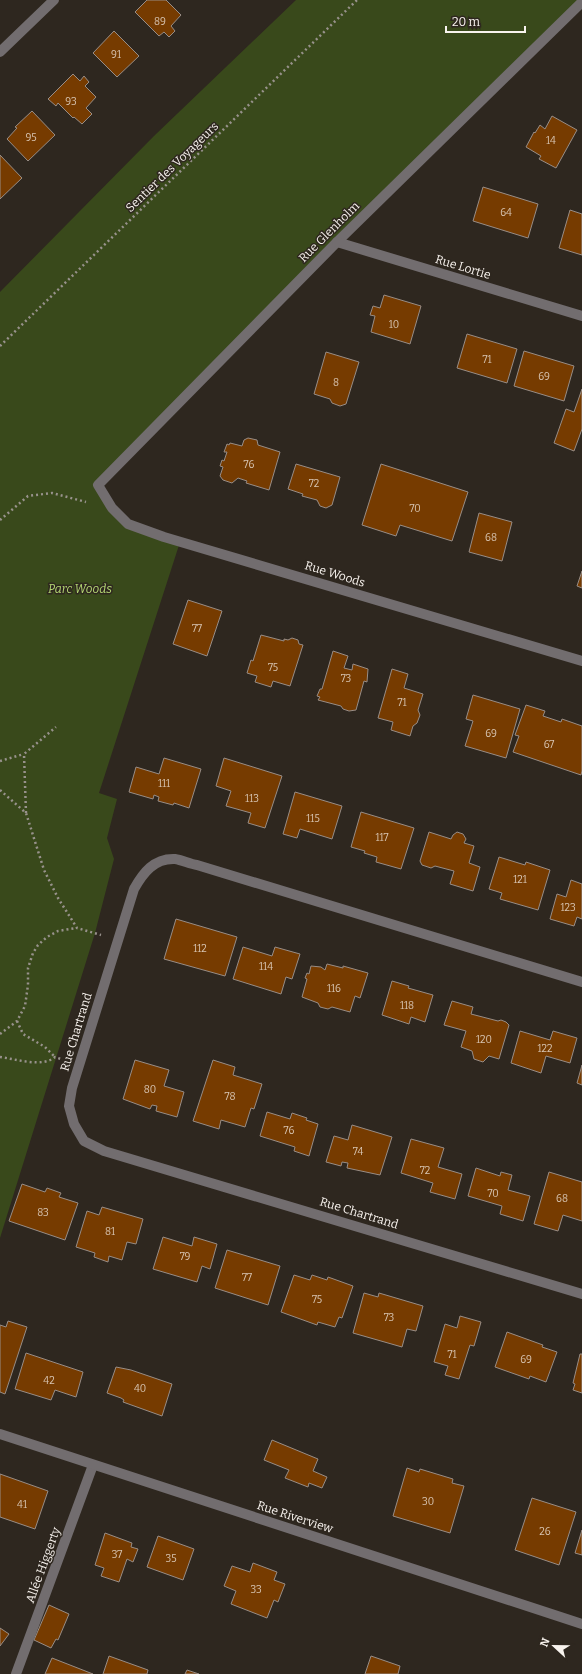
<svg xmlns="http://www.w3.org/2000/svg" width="582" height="1674" font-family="Bitter,serif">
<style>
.green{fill:#39491b}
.building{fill:#763b00;stroke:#988d86}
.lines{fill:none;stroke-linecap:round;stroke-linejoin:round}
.path{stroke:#98928c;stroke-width:2.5;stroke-dasharray:2 3;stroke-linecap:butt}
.lane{stroke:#726d6f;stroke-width:10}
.street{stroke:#726d6f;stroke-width:10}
.labels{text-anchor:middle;stroke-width:3;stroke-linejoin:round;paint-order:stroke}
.number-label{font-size:10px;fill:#d8c5b2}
.street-label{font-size:12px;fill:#f8f3ee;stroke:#2e271f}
.park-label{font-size:12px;font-style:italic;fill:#b4d773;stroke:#2e271f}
</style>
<rect width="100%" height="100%" fill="#2e271f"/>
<!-- green -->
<path class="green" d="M296,0H582L98,485L128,524L180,542L99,793L117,799L107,838L114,859L95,933L0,1238V292L154,136Z"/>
<!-- building -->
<g class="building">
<path d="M147,0H166L181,15L171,26L175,31L169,37L164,32L159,36L135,12Z"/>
<path d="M114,31L139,56L117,77L93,53Z"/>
<path d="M73,74L80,81L84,76L89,82L85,86L96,97L86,108L92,114L82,124L74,117L73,118L58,103L56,106L48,99Z"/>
<path d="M32,111L55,135L28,161L7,139L17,128L15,127Z"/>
<path d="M552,116L577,130L556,168L539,159L541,156L526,147L534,132L535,133L540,125L545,129Z"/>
<path d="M0,155L22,178L0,199Z"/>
<path d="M483,187L538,204L528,238L473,221Z"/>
<path d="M570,210L582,214V255L559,248Z"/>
<path d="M384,295L421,306L410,344L371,332L375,316L370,315L373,306L380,308Z"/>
<path d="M467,334L517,349L507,383L457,368Z"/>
<path d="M524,351L574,366L564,401L514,386Z"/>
<path d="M326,352L359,362L346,404L340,406L332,403L330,399L314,394Z"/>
<path d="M582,389V429L574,451L554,443L566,409L574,412Z"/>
<path d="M248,438L257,440L258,445L280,452L269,490L246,483L247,481L238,478L232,483L223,480L220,476L223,467L220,466L222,460L224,461L227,452H224L227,444L229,445L230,443L242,446L244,440Z"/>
<path d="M296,464L340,477L332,505L326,508L320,506L317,500L302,496L303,494L288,489Z"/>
<path d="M381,464L468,492L452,541L400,525L396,536L362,525Z"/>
<path d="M479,513L512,522L502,561L469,552Z"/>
<path d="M582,571V588L577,586Z"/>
<path d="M188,600L222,611L207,656L173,644Z"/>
<path d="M261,635L284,641V639L288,640L292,638L298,640L299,644L303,645L290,686L273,681L271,687L255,682L257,676L247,673L251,660L253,661Z"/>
<path d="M333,651L348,656L344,668L352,670L353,664L368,669L367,682L364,681L356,710L349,711L343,709L341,706L318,700L320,697L317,696L320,689H322Z"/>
<path d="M392,669L408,674L404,688L423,694L418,710L420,715L417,723L413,726L410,736L391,730L393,722L378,718Z"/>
<path d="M473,695L520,709L506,758L465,746L473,721L466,719Z"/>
<path d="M526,705L545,711L543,716L561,722L562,719L582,726V771L581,775L513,752L519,736L515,735Z"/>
<path d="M164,758L201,769L189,808L174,803L173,805L158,801L159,797L154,795L153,799L129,792L136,767L159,774Z"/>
<path d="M224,758L282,776L265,828L248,823L251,813L226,806L231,791L216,786Z"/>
<path d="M295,792L342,806L332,839L300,829L297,838L283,834Z"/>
<path d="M361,812L414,828L401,869L376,862L377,857L364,853L365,851L351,847Z"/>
<path d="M429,832L451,839L453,835L457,832L463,834L466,839L464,843L474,846L469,863L480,867L473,891L450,884L454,871L435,866L431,868L422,865L420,861Z"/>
<path d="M499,857L525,865L526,862L550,870L538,910L500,899L502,893L489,889Z"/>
<path d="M571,880L582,884V919L577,917L574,926L550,919L557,894L566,897Z"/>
<path d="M176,919L237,937L225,976L164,959Z"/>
<path d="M243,947L272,956L275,947L300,954L292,979L286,977L281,994L233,979Z"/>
<path d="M327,964L343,968V966L368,973L360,998L355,996L350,1012L332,1007L328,1009L320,1007L318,1003L302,997L307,979L305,978L307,973L309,974L311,966L321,967L325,970Z"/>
<path d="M392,981L409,986L408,988L433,995L425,1022L411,1017L409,1024L382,1015Z"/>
<path d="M452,1001L473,1007L471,1014L498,1021L501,1020L506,1022L509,1025L499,1059L489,1056L483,1062L474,1059L472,1051L461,1047L466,1031L444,1025Z"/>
<path d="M520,1031L550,1040L553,1031L577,1038L570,1063L546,1056L541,1073L511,1063Z"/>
<path d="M135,1060L169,1070L164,1086L184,1092L177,1117L156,1111L157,1106L152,1105L150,1109L123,1099Z"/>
<path d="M213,1060L235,1067L233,1075L262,1084L254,1109L251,1108L245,1127L221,1120L219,1129L193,1121Z"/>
<path d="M582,1065V1085L577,1083Z"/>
<path d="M267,1112L290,1119L292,1113L307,1118L306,1120L318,1124L309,1156L294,1151L295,1147L260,1136Z"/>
<path d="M352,1125L392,1137L380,1175L347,1168L348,1163L342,1162L341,1166L326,1162L334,1136L348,1140Z"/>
<path d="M411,1139L444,1148L438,1167L462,1174L455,1199L430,1192L433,1183L401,1173Z"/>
<path d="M476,1168L500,1176L501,1172L512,1175L508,1190L530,1196L523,1221L500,1214L502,1206L468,1196Z"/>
<path d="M549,1172L582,1182V1221L563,1215L558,1231L534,1224Z"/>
<path d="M22,1184L45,1192L47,1188L61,1193L59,1197L78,1203L65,1240L9,1221Z"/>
<path d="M102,1207L143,1219L136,1244L127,1242L122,1260L109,1256L108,1262L94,1257L95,1253L76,1247L87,1211L99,1215Z"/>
<path d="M163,1237L192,1246L194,1237L217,1244L210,1269L202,1266L197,1282L153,1269Z"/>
<path d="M227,1250L280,1266L268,1305L215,1288Z"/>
<path d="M294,1275L310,1280L312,1275L327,1280L328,1277L353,1286L342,1318L339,1317L335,1327L318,1322L317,1325L281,1312Z"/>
<path d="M364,1293L378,1297L379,1293L423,1306L416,1331L407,1329L402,1347L353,1333Z"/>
<path d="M460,1316L481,1322L474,1346L470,1345L459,1379L445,1375L448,1366L434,1362L445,1324L457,1328Z"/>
<path d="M8,1321L27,1327L5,1394L0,1392V1325L6,1327Z"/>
<path d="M507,1332L543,1345L542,1347L557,1352L546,1382L530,1376L529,1379L495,1367Z"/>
<path d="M26,1353L83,1372L76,1397L55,1390L51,1400L15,1389Z"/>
<path d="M580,1354H582V1393L573,1390L575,1384L573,1383Z"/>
<path d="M116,1367L131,1370L172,1384L162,1416L123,1402L124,1400L121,1398L107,1393Z"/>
<path d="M272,1440L318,1459L313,1471L327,1477L322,1488L309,1483L308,1487L285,1478L289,1470L264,1460Z"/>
<path d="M407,1468L419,1472L420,1469L453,1479L452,1483L464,1486L450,1533L393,1516Z"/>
<path d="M0,1474L48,1491L35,1529L0,1517Z"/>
<path d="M532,1498L576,1512L559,1565L515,1550Z"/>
<path d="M582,1530V1555L575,1553Z"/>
<path d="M105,1533L132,1543L131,1547L138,1549L133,1562L127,1559L119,1582L101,1576L104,1568L95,1565Z"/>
<path d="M158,1536L194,1549L183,1580L147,1567Z"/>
<path d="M253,1563L277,1572L274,1580L285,1584L278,1602L274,1600L267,1618L231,1604L236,1591L224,1586L232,1566L250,1572Z"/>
<path d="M49,1605L69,1614L58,1640L56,1639L51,1648L34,1640Z"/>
<path d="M0,1628L9,1634L0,1646Z"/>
<path d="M109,1656L148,1670L147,1674H103Z"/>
<path d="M371,1656L400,1666L398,1674H365Z"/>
<path d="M52,1658L93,1674H45Z"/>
<path d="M187,1670L199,1674H185Z"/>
</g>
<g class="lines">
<!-- path -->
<g class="path">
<path d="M0,346L357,0"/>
<path d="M0,520L28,496L52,493L86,502"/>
<path d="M0,761L24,754"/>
<path d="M0,790L26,813L44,870L58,898L77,928L101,935"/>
<path d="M26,813L24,754L56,727"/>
<path d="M17,1021L23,1034L45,1047L55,1057"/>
<path d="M0,1034L17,1021L25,1006L28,985V968L33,953L38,945L47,937L58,931L76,928"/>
<path d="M0,1057C16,1059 42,1068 55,1057L61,1059"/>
</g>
<!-- lane -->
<path class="lane" d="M16,1674L93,1465"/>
<!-- street -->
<g class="street">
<path d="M582,2L337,242L98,485L112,508L128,524L164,537L582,661"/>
<path d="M0,52L54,0"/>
<path d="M337,242L582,316"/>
<path d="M582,982L197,865C190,864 182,860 175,859C154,858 143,873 134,889L72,1088L69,1106L74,1124L84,1141L104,1151L582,1294"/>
<path d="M0,1434L582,1624"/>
</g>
</g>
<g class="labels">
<!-- number labels -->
<g class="number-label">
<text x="160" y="25">89</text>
<text x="116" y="58">91</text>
<text x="71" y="105">93</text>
<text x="31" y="141">95</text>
<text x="551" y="144">14</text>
<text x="506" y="216">64</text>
<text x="394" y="328">10</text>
<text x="487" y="363">71</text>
<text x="544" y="380">69</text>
<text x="336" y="386">8</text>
<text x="249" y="468">76</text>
<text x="314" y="487">72</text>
<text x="415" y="512">70</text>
<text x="491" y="541">68</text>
<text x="197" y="632">77</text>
<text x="273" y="671">75</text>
<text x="346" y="682">73</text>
<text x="402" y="706">71</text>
<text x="491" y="737">69</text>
<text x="549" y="748">67</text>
<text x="164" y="787">111</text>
<text x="252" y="802">113</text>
<text x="313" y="822">115</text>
<text x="382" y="841">117</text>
<text x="520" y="883">121</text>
<text x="568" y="911">123</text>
<text x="200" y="952">112</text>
<text x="266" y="970">114</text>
<text x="334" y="992">116</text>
<text x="407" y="1009">118</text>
<text x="484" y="1043">120</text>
<text x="545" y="1052">122</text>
<text x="150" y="1093">80</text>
<text x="230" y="1100">78</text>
<text x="289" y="1134">76</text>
<text x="358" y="1155">74</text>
<text x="425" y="1174">72</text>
<text x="493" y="1197">70</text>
<text x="562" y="1202">68</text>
<text x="43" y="1216">83</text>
<text x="110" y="1235">81</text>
<text x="185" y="1260">79</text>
<text x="247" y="1281">77</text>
<text x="317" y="1303">75</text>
<text x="389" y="1321">73</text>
<text x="452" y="1358">71</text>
<text x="526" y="1363">69</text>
<text x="49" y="1384">42</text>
<text x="140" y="1392">40</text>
<text x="428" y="1505">30</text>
<text x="22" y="1508">41</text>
<text x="545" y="1535">26</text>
<text x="117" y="1558">37</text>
<text x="171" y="1562">35</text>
<text x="256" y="1593">33</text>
</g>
<!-- street labels -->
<g class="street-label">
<text transform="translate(172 167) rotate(-44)" y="4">Sentier des Voyageurs</text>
<text transform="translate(329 232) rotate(-45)" y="4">Rue Glenholm</text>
<text transform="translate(463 267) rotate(17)" y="4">Rue Lortie</text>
<text transform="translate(335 574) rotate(17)" y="4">Rue Woods</text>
<text transform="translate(76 1032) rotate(-73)" y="4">Rue Chartrand</text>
<text transform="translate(359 1213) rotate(17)" y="4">Rue Chartrand</text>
<text transform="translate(295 1517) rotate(18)" y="4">Rue Riverview</text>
<text transform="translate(43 1565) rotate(-70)" y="4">Allée Higgerty</text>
</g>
<!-- park labels -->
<g class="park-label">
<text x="80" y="593">Parc Woods</text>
</g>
</g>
<!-- north arrow -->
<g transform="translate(554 1646) rotate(292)" stroke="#2e271f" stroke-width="3" paint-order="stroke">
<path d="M0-3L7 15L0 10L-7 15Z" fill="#f8f3ee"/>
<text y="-6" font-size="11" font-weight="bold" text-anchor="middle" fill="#f8f3ee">N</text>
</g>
<!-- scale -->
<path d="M446 26v6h79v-6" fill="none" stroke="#f8f3ee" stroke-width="2"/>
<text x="452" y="26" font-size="12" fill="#f8f3ee" stroke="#2e271f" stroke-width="3" paint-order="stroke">20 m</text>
</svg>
